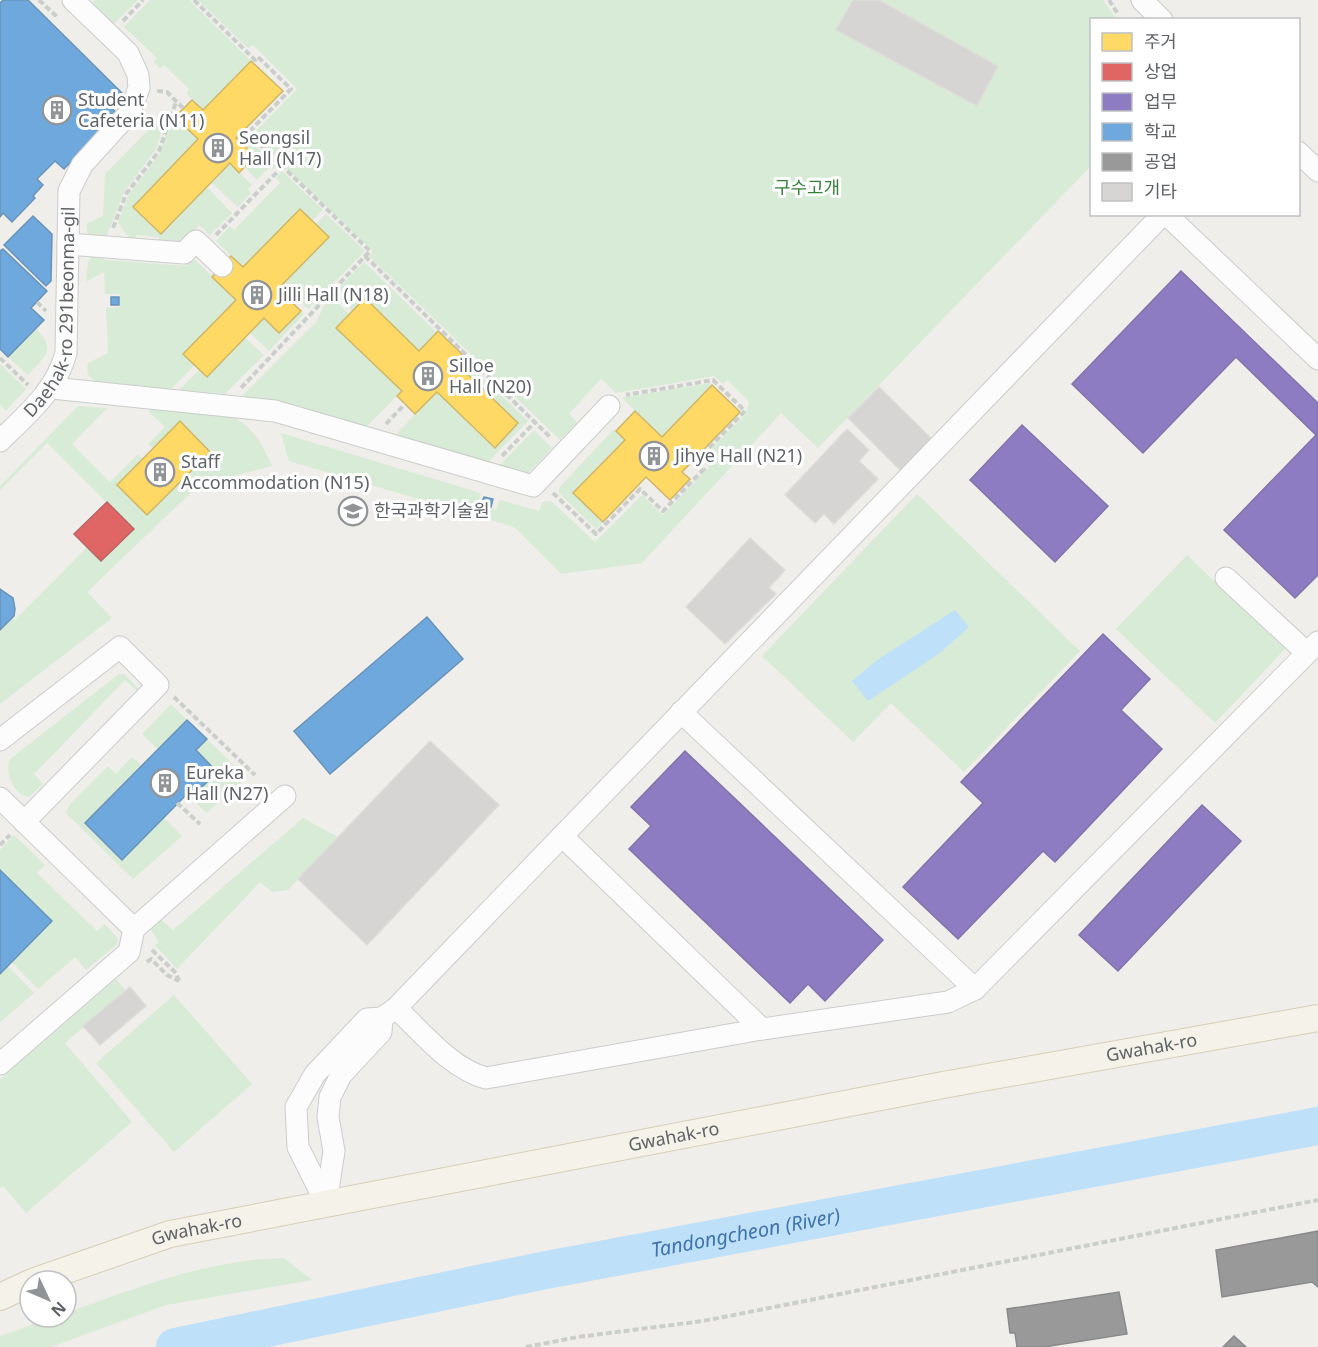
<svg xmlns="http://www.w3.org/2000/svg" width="1318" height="1347" font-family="'Noto Sans','Noto Sans KR',sans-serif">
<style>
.green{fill:#d8ebd6}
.water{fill:#bfe0f9}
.homes{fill:#ffd966;stroke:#cfb667;stroke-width:1.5}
.shops{fill:#e06666;stroke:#b96567;stroke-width:1.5}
.offices{fill:#8e7cc3;stroke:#8074a8;stroke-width:1.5}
.schools{fill:#6fa8dc;stroke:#6a93b9;stroke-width:1.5}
.industry{fill:#999;stroke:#88898a;stroke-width:1.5}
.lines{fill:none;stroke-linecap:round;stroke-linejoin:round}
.river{stroke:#bfe0f9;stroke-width:38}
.building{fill:#d6d5d3;stroke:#deddd9;stroke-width:1.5}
.minor-casing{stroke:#cbcccc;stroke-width:23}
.major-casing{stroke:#d7ceb8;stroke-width:28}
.path{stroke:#cacfcc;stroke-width:4;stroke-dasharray:6 3;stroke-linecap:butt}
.minor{stroke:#fdfcfc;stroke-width:21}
.major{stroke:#f4f2e9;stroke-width:26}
.labels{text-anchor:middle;stroke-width:6;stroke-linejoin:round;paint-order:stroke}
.poi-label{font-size:18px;fill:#5f6368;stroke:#fff;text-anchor:start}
.park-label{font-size:18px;fill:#348238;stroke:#fff}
.street-label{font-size:18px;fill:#5f6368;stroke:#fff}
.water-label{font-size:20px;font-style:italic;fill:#4174aa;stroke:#fff}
</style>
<rect width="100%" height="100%" fill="#efeeea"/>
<!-- green -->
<g class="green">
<path d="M96,0H138L114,24L93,3Z"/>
<path d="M150,0H189L251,61L203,110L186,93L189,89L164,65L160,69L154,62L157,58L124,27Z"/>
<path d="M198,0H1103L1116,19L1092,20L1091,166L818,448L781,413L642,563L561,574L514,527L289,461L281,433L481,493L478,505L496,510L500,500L539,511L542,502L551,501L595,542L642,495L663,515L709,467L701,459L746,414L749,402L727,380L723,384L714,376L616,393L601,379L569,414L577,422L560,440L369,256L373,251L252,135L297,89L253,45L248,48Z"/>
<path d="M164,114L167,115L156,149L124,192L106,237L88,236L86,224L103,216L105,174Z"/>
<path d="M171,117H175L198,139L133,207L161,234L207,187L232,213L210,235L199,225L182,244L159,242V237L136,235L135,241L131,240L118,223L128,196L161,152Z"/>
<path d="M242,133L277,167L273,169L270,167L257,180L245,167L255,156L236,138Z"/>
<path d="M230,163L252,185L248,189L251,193L238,207L211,182Z"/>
<path d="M282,171L323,210L312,221L300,209L243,267L216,241L230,226L234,230L280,183L276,178Z"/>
<path d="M326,214L365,251L308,309L283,285L329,237L316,224Z"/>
<path d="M104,254V260L187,266L188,260H195L236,300L184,354L195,365L171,389L97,382C88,377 86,373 88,363L108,353L106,308L120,307V294H105L104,272L86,282L88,262L92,256Z"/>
<path d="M364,262L437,333L419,351L365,298L352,311L334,293Z"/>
<path d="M332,297L349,314L337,328L402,391L365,428L285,403L241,397L317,321L324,305Z"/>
<path d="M301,311L304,314L269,351L250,333L264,318L279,333Z"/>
<path d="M35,328C58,350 45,356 28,375L8,357Z"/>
<path d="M245,338L264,355L225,394L179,390L199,370L207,377Z"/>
<path d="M460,356L528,421L487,463L403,438L397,433L437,392L494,448L518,424L455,362Z"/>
<path d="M0,364L26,389L6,411L0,405Z"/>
<path d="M710,383L712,385L662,437L622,398Z"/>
<path d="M78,406L107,408L72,444L110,482L138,454L143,459L117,485L147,515L210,452L180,422L153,448L148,444L165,427L148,411L152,408C214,413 245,400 272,466L199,485L87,592L112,618L0,704V605L15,620L87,547L101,561L133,529L47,443L0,490V486Z"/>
<path d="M614,429L625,440L573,493L603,522L596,529L559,493V488Z"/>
<path d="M534,430L552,448L526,475L497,468Z"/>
<path d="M917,494L1080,651L964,772L891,703L853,742L762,656Z"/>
<path d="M1187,555L1285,649L1215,723L1116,629Z"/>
<path d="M119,674H124L139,689L137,691L125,680L34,774L43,784L29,797C14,795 4,773 10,759Z"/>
<path d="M171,704L187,720L157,749L142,734Z"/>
<path d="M207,739L247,778L206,813L191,798L217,772L196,750Z"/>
<path d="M132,757L141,765L85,823L122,859L163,817L182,836L133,879L66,813L70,804L108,766L116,774Z"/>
<path d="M303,818L338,837L288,890L272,892L260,882L177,969L155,945L159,942L149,927L159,918L173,930Z"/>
<path d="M14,835L45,865L37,873L97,931L105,924L118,939L117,944L86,970L75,957L38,989L12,962L52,921L0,870V850Z"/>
<path d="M8,966L34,993L0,1022V974Z"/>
<path d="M116,979L126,991L65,1043L132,1122L26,1213L3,1186L0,1188V1079Z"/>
<path d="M174,995L252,1084L174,1152L96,1063Z"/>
<path d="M284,1258L312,1280L166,1305L51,1347H0V1336L54,1317H66V1313C135,1288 210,1259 284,1258Z"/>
</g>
<!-- water -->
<path class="water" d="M955,610L969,627L940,653L868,701L852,681L877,660Z"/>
<!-- homes -->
<g class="homes">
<path d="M251,61L283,91L236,138L255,156L239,173L230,163L161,234L133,207L198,139L175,117L192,100L203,110Z"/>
<path d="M300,209L329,237L278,289L301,311L279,333L264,318L207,377L183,354L236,300L212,277L231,256L243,267Z"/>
<path d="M365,298L419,351L438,331L462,354L455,362L518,423L495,448L437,392L415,414L397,396L402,391L336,328Z"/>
<path d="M712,385L740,412L682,472L690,479L670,500L646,477L603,522L573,493L625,440L616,431L635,411L662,437Z"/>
<path d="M180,421L210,452L147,515L117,485Z"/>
</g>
<!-- shops -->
<path class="shops" d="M107,502L134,529L101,561L74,534Z"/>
<!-- offices -->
<g class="offices">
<path d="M1181,271L1318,403V575L1295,598L1224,530L1316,435L1236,357L1143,453L1072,384Z"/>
<path d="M1022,425L1108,506L1055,562L970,480Z"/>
<path d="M1103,634L1150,679L1121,710L1162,749L1055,862L1043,851L958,939L903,887L983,803L961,782Z"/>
<path d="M685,751L883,940L825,1001L808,984L790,1003L629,849L651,826L631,807Z"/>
<path d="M1202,805L1241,841L1118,971L1079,935Z"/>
</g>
<!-- schools -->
<g class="schools">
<path d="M3,0H28L122,93L109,106L118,114L64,169L55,161L37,179L43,185L33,196L35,198L12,222L3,213L0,217V3Z"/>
<path d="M33,216L52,234L51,281L46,286L4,245Z"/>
<path d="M3,249L47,291L31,308L44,320L8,357L0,349V251Z"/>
<rect x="111" y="297" width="8" height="8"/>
<path d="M484,497L493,499L491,507L481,504Z"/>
<path d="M0,589L13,598L15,609L14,616L0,630Z"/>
<path d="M427,617L463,659L330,774L294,731Z"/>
<path d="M187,720L207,739L196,750L217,772L191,798L187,794L122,860L85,823Z"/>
<path d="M0,870L52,921L0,974Z"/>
</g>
<!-- industry -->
<g class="industry">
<path d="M1318,1231V1287L1312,1282L1222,1297L1216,1250Z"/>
<path d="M1119,1292L1127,1334L1044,1347H1017L1015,1333H1010L1007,1309Z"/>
<path d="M1234,1336L1246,1347H1223Z"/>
</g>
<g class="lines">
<!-- river -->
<path class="river" id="s1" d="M175,1347L546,1270L1318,1126"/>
</g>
<!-- building -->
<g class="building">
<path d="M853,0H879L998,66L977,106L836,30Z"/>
<path d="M879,387L937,444L906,476L848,418Z"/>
<path d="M847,429L869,450L859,461L878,479L834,524L824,514L815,523L785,495Z"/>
<path d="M750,538L785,570L769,588L776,594L725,644L686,607Z"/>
<path d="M430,741L499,805L367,945L298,879Z"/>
<path d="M130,987L146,1006L100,1045L83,1026Z"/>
</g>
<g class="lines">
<!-- minor casing -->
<g class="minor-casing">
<g id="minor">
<path d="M1142,0L1162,20"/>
<path d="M1298,152L1318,171"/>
<path d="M1166,214L1318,359"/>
<path d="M68,244L184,253L196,241L222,266"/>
<path d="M52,388L275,411L533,486L609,406"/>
<path id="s2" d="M0,441C27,414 56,391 66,353L69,191L82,165L130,112L139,88L138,75L128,53L73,0"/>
<path d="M1226,578L1307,653"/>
<path d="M681,712L975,989"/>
<path d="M0,740L120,647L158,685L24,822"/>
<path d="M0,798L134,929"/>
<path d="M562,836L762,1029"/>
<path d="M396,1008C422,1032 451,1069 486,1078L762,1029L948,1002L975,989L1318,642"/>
<path d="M0,1064L129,952L134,929L285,796"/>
<path d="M326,1203L298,1147L296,1107L315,1074L367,1019L382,1018L396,1008L1163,214"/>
<path d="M326,1203L334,1151L328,1117L330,1097L341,1075L381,1032L382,1018"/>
</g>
</g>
<!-- major casing -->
<g class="major-casing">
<g id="major">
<path id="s3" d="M35,1281L170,1234L943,1085L1318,1018"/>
<path d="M0,1297L30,1283"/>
</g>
</g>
<!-- path -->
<g class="path">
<path d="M39,0L55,15L58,12"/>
<path d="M194,0L255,60L258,57L291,89L248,133L370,251L241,388"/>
<path d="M1109,0L1118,14"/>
<path d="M123,21L143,0"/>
<path d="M157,91L167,92L184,109"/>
<path d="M113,228L126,194L159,151L176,102"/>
<path d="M216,235L282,167"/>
<path d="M365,256L551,438"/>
<path d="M37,302L46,311"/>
<path d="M0,358L28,385"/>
<path d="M386,424L405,404"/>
<path d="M502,456L535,422"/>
<path d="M553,493L596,534L640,489L663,511L704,469L696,461L745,411L713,380L626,395"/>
<path d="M174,697L255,775"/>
<path d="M177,803L200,824"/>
<path d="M0,845L10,835"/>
<path d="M152,950L176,973L179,981"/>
<path d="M147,962L151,959L167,975L179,981"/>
<path d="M526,1347L578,1337L703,1321L1318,1200"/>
</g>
<!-- minor -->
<use href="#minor" class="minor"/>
<!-- major -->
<use href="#major" class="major"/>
</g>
<!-- icons -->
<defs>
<g id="building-ring" transform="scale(1.5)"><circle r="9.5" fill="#fff" stroke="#919496" stroke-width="1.5"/><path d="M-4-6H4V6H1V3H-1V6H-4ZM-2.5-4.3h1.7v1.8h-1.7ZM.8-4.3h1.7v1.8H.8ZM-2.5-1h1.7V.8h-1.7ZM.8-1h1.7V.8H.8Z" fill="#919496"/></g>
<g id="university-ring" transform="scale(1.5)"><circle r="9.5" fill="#fff" stroke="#919496" stroke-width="1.5"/><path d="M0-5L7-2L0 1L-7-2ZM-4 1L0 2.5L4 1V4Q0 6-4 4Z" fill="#919496"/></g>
</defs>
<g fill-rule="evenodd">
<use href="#building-ring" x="57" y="110"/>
<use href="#building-ring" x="218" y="148"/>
<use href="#building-ring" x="257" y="295"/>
<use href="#building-ring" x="428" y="376"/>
<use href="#building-ring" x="654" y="456"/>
<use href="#building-ring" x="160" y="472"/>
<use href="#university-ring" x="353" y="511"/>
<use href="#building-ring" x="165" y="783"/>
</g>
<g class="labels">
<!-- poi labels -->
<g class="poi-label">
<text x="78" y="106">Student<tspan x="78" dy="21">Cafeteria (N11)</tspan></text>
<text x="239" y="144">Seongsil<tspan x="239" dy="21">Hall (N17)</tspan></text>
<text x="278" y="301">Jilli Hall (N18)</text>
<text x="449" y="372">Silloe<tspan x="449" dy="21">Hall (N20)</tspan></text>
<text x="675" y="462">Jihye Hall (N21)</text>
<text x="181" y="468">Staff<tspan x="181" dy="21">Accommodation (N15)</tspan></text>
<text x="374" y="517">한국과학기술원</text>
<text x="186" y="779">Eureka<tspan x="186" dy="21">Hall (N27)</tspan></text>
</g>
<!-- park labels -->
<g class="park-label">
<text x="807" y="194">구수고개</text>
</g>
<!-- street labels -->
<g class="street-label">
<text dy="6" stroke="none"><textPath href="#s2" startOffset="148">Daehak-ro 291beonma-gil</textPath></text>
<text dy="6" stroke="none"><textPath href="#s3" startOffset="1142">Gwahak-ro</textPath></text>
<text dy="6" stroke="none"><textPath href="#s3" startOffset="656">Gwahak-ro</textPath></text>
<text dy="6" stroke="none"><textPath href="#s3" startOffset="170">Gwahak-ro</textPath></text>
</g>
<!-- water labels -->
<g class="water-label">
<text dy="7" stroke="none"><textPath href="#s1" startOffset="582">Tandongcheon (River)</textPath></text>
</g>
</g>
<!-- legend -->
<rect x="1090" y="18" width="210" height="198" fill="#ffffff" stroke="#bfc1c3" stroke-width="1.5"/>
<rect x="1102" y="33" width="30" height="18" fill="#ffd966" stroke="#bfc1c3" stroke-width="1.5"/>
<text x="1144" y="48" font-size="18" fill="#5f6368">주거</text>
<rect x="1102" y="63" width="30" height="18" fill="#e06666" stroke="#bfc1c3" stroke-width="1.5"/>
<text x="1144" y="78" font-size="18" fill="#5f6368">상업</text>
<rect x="1102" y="93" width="30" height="18" fill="#8e7cc3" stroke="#bfc1c3" stroke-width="1.5"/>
<text x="1144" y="108" font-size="18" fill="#5f6368">업무</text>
<rect x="1102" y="123" width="30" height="18" fill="#6fa8dc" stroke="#bfc1c3" stroke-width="1.5"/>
<text x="1144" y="138" font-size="18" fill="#5f6368">학교</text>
<rect x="1102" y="153" width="30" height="18" fill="#999999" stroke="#bfc1c3" stroke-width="1.5"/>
<text x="1144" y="168" font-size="18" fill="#5f6368">공업</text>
<rect x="1102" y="183" width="30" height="18" fill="#d6d5d3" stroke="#bfc1c3" stroke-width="1.5"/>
<text x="1144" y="198" font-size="18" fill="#5f6368">기타</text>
<!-- north arrow -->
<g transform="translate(48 1299) rotate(134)"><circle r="28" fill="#ffffff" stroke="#bfc1c3" stroke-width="1.5"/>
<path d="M0-4.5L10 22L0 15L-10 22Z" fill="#919496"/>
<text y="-9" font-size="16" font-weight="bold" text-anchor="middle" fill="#5f6368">N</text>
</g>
</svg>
